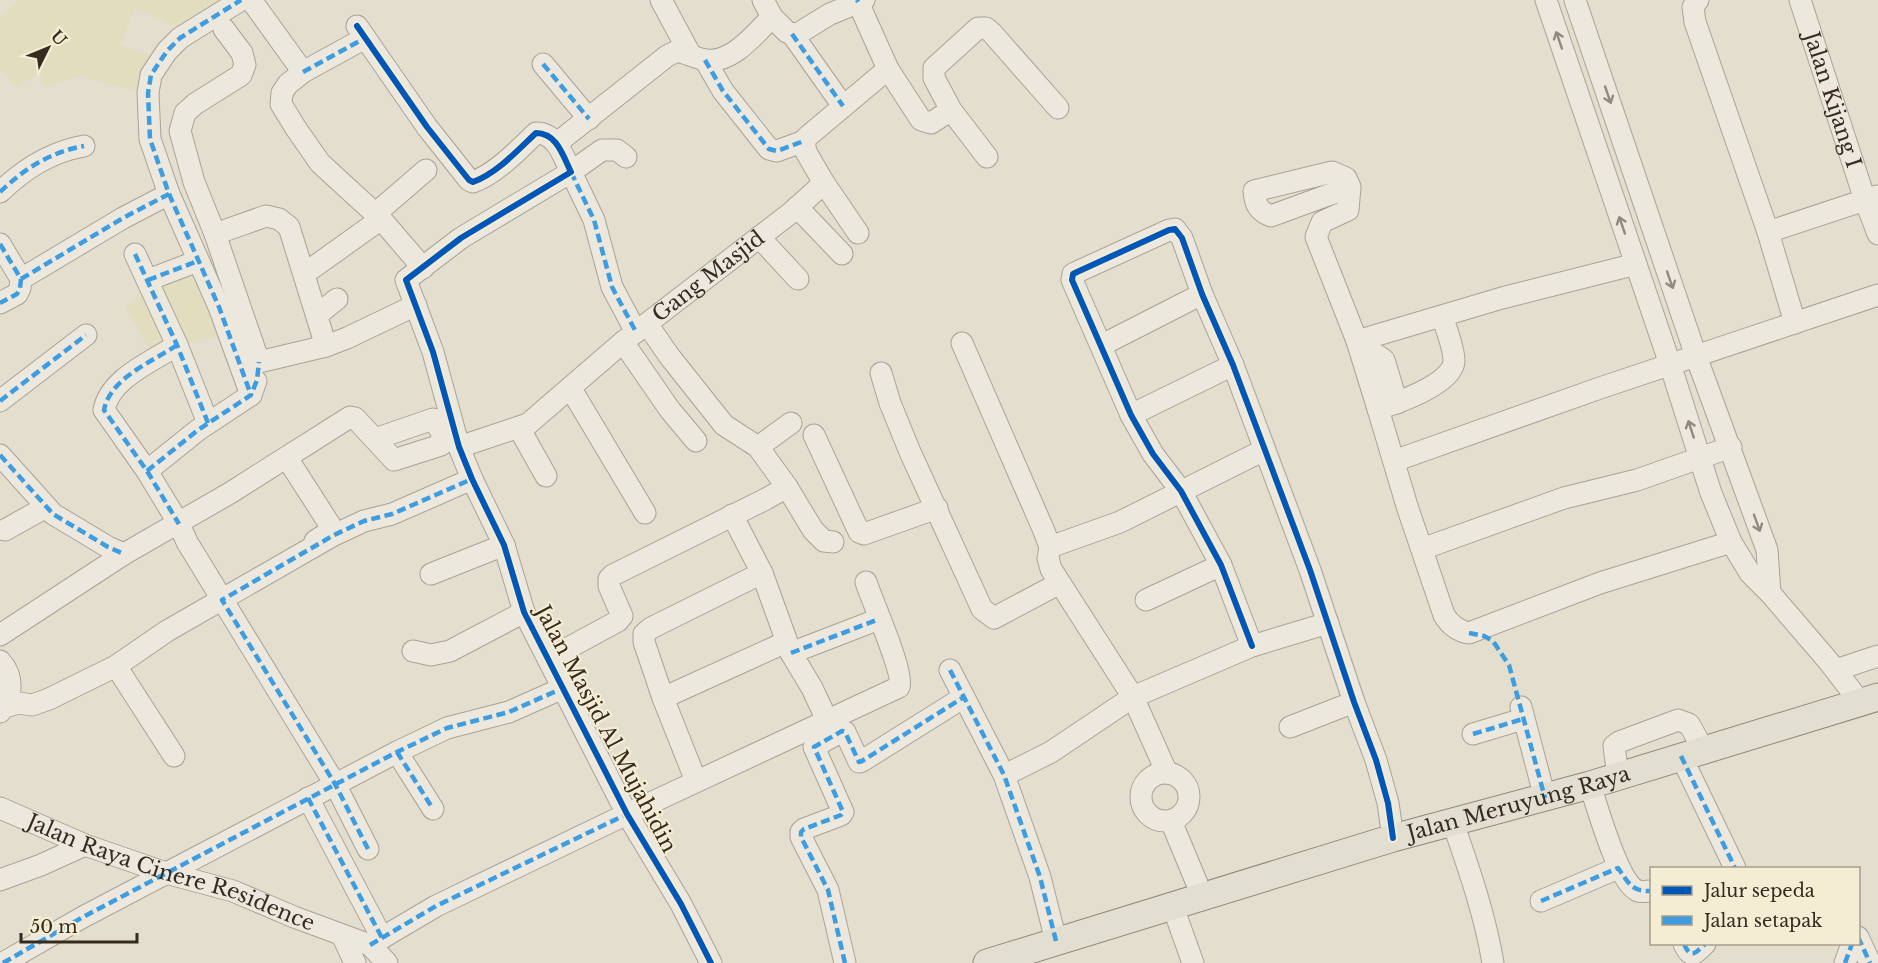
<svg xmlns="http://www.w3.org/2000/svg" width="1878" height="963" font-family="'Libre Baskerville',serif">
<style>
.farmland{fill:#e2ddbe}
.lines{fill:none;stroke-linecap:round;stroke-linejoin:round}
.minor-casing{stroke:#a8a396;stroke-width:23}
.major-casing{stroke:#8e887d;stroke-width:29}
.minor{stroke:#ece8de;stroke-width:21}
.major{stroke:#e2ded0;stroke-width:27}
.quiet{stroke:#3e9ce0;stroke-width:4.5;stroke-dasharray:9 4.5;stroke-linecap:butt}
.cycleway-casing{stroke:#f4ecd3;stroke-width:10}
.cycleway{stroke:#0057b8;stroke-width:6}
.oneway{stroke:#928a7e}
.labels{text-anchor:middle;stroke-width:4.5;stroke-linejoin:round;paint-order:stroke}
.street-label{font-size:21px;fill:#372b1f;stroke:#f4ecd3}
</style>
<rect width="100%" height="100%" fill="#e3decd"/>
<!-- farmland -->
<g class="farmland">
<path d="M19,0H226L228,4L177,27L135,9L119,45L167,61L158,96L80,76L45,86L40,74L15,86L0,69V17Z"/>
<path d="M212,250L249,329L151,351L125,306Z"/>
</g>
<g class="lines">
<!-- minor casing -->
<g class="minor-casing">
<g id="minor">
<path d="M251,0L303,72L288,84L282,93L281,104L295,127L320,163L381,219L423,268"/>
<path d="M661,0L690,54"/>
<path d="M763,0L772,17"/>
<path d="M857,0L888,69L921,120L931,123L951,110"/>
<path d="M1546,0L1670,364L1711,493L1731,542L1750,573L1770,593L1830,663L1860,702"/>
<path d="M1575,0L1696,356L1767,550L1770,593"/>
<path d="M1698,0L1693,7L1695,22L1768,232L1795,323"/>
<path id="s1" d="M1800,0L1865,200L1878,234"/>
<path d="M357,26L427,127L469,180L473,182C497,173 517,151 536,133C557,133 563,156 571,172L461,238L406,280L433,352L459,447L472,479L504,545L524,612L627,814L681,904L711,963"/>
<path d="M224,29L242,53L245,65L241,75L195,104L185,113L180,131L194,182L215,234L259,362L326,346L347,338L416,305"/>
<path d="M792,34L843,106"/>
<path d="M705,60L723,91L769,149L777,151L804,141"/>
<path d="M543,64L589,119"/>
<path d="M303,72L365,38"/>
<path d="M557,143L667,56L677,51C686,53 696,58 705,60C732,64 755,34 772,17L787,32L792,34L799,33L830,14L864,0"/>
<path d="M626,157L617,150H602L571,172L594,220L612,287L636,332"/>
<path d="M987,157L951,110L934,78V68L978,28H986L992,33L1058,108"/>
<path d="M824,183L858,233"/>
<path d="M1350,187L1271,216C1258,211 1255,204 1254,191L1332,172L1346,178L1350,187L1348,210L1322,222L1316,237L1357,341L1378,409C1397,403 1453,384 1454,361C1454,347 1446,329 1442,316"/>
<path d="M0,192C24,169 50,152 84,146"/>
<path d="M169,194L219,307L251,395"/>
<path d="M797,207L842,254"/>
<path d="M375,214L426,170"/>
<path d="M1768,232L1877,196"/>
<path d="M215,234L266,216L279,219L289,227L326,346"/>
<path d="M759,237L798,279"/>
<path d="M0,244L21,279L20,288L17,294L0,303"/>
<path d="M135,254L177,345L208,423"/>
<path d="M304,274L381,219"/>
<path d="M21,279L123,218L169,194L150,139L148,93L151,75L167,51L180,38L241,0"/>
<path d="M148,280L198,261"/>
<path d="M317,315L337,299"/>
<path d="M647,324L670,357L724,425L758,447L787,487L813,530L824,541L833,542"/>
<path d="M1357,341L1502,298L1636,264"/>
<path d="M623,342L670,410L696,441"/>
<path d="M962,343L1044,531L1050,547L1048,558L1051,569L1133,697L1167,773"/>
<path d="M177,345C152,362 110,378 104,410L147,471L179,524L187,542L335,784L368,849"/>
<path d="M1102,345L1202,294"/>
<path d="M1364,361L1377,355L1384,360L1397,403"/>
<path d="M881,373L890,403L910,452L982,609L994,618L1058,584"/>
<path d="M571,389L645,513"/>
<path d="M0,401L86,335"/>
<path d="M1378,409L1407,506L1444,615C1450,625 1458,631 1469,633L1600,583L1731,542"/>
<path d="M1131,415L1233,365"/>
<path d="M519,428L546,476"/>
<path d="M814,435L859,532L864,534L937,508"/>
<path id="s2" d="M459,447L528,424L623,342L792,212L824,183L806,152L804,141L807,137L888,69"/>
<path d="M758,447L791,423"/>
<path d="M0,455L53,514L108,547L124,554"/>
<path d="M287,458L330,525L329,532L315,541"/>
<path d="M1394,461L1600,388L1878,295"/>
<path d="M147,471L198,430L251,395L256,381"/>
<path d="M732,515L762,573L791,653L812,688L827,720"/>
<path d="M5,530L46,507"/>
<path d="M1050,547L1120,522L1264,450"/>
<path d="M1422,549L1564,498L1637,480L1731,447"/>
<path d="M431,574L504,545"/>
<path d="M1146,600L1221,565"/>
<path d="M0,635L124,554L230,493L350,417L355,418L394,460L441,445L442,433L433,419L375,439"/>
<path d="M1252,646L1221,565L1181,491L1153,454L1131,415L1072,280L1073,274L1077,272L1169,230L1175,229L1182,238L1202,294L1233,365L1310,570L1354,702L1376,760L1388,803L1393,838"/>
<path d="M413,651L431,655L450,651L524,612"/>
<path d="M791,653L879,619"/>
<path d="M548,659L618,621L622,616L609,586V579L613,575L766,499L787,487"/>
<path d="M0,661C14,676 13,697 0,712"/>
<path d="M116,666L174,756"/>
<path d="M950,670L1004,775L1040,877L1056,941"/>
<path d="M1836,670L1878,656"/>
<path d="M663,698L644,642V634L651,628L762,573"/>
<path d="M4,707L19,703L32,705L49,699L116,666L167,631L334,535L364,521L392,514L472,479"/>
<path d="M1521,707L1545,798"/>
<path d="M1290,727L1354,702"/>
<path d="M1473,734L1523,719"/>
<path d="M397,752L433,809"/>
<path d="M1681,756L1735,868"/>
<path d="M1015,770L1051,752L1133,697L1252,646L1328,623"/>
<circle cx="1165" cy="797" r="24"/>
<path d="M1618,776L1614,746L1619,742L1678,720L1689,724L1703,749"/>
<path d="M696,781L663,698L786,642"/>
<path d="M1590,785C1597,806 1618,883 1638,891C1641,892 1647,891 1652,891"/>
<path d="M308,798L382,938"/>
<path id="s3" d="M0,808L85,845L166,873L233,891L294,917L370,945L387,963"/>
<path d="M1171,821L1203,898"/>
<path d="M1453,823C1469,869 1485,915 1493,963"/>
<path d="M0,880L41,865L85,845"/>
<path d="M1541,901L1618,868"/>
<path d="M1173,907L1193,963"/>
<path d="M342,935L355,963"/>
<path d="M1858,937L1870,963"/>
<path d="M1684,944C1691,960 1695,953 1705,944"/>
<path d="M370,945L436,906L627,814L899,687C905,674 872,601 866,582"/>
<path d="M3,963L83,917L397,752L447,728L509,712L563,688"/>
<path d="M845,963L828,890L801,837V832L804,829L841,815L843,812L814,747L842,731L845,732L859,762L862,761L964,697"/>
<path d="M1845,963L1852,944"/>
</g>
</g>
<!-- major casing -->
<g class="major-casing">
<g id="major">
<path id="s4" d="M987,963L1393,838L1590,785L1878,697"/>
</g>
</g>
<!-- minor -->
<use href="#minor" class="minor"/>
<!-- major -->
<use href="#major" class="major"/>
<!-- quiet -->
<g class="quiet">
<path d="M857,0L858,2"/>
<path d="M792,34L843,106"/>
<path d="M705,60L723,91L769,149L777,151L804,141"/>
<path d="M543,64L589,119"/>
<path d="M303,72L365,38"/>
<path d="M571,172L594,220L612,287L636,332"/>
<path d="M0,192C24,169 50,152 84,146"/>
<path d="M169,194L219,307L251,395"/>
<path d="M0,244L21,279L20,288L17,294L0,303"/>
<path d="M135,254L177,345L208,423"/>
<path d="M21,279L123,218L169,194L150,139L148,93L151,75L167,51L180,38L241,0"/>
<path d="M148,280L198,261"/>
<path d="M177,345C152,362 110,378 104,410L147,471L179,524"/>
<path d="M0,401L86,335"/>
<path d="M0,455L53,514L108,547L124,554"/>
<path d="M147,471L198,430L251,395L257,380L259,362"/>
<path d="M1469,633L1484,636L1493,641L1509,665L1545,798"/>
<path d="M791,653L879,619"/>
<path d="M950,670L1004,775L1040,877L1056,941"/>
<path d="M1473,734L1523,719"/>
<path d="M397,752L433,809"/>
<path d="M1681,756L1735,868"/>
<path d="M308,798L382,938"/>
<path d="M368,849L335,784L222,600L334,535L364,521L392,514L472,479"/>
<path d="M1541,901L1618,868C1629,883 1631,892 1652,891"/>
<path d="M1858,937L1870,963"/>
<path d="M1684,944C1691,960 1695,953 1705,944"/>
<path d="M370,945L436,906L627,814"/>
<path d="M3,963L83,917L397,752L447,728L509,712L563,688"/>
<path d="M845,963L828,890L801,837V832L804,829L841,815L843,812L814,747L842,731L845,732L859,762L862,761L964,697"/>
<path d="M1845,963L1852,944"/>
</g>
<!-- cycleway casing -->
<g class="cycleway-casing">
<g id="cycleway">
<path d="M357,26L427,127L469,180L473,182C497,173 517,151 536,133C557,133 563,156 571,172L461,238L406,280L433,352L459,447L472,479L504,545L524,612L627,814L681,904L711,963"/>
<path d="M1252,646L1221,565L1181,491L1153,454L1131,415L1072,280L1073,274L1077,272L1169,230L1175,229L1182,238L1202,294L1233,365L1310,570L1354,702L1376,760L1388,803L1393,838"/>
</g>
</g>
<!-- cycleway -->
<use href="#cycleway" class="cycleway"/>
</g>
<!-- one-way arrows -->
<defs><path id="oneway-shaft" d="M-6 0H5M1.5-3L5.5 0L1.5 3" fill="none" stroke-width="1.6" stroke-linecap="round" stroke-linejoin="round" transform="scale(1.5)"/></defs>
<g class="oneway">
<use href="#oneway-shaft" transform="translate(1559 40) rotate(-109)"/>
<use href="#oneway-shaft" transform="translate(1608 95) rotate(71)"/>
<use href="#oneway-shaft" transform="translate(1622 225) rotate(-109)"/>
<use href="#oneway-shaft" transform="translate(1670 280) rotate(71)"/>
<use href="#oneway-shaft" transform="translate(1691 429) rotate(-108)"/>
<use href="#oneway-shaft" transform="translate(1757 523) rotate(70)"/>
</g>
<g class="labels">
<!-- street labels -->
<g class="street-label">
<text dy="7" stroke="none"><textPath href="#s1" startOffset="105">Jalan Kijang I</textPath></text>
<text dy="7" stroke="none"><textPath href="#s2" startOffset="306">Gang Masjid</textPath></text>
<text transform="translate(606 729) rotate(62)" y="7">Jalan Masjid Al Mujahidin</text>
<text dy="7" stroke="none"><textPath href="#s4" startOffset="555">Jalan Meruyung Raya</textPath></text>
<text dy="7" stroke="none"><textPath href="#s3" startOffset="183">Jalan Raya Cinere Residence</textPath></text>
</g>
</g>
<!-- legend -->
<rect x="1650" y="867" width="210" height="78" fill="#f4ecd3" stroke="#a89f8b" stroke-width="1.5"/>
<rect x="1662" y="886" width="30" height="9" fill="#0057b8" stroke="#a89f8b" stroke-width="1.5"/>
<text x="1704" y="897" font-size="18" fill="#372b1f">Jalur sepeda</text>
<rect x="1662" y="916" width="30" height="9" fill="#3e9ce0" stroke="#a89f8b" stroke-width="1.5"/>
<text x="1704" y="927" font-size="18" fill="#372b1f">Jalan setapak</text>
<!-- north arrow -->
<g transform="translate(48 48) rotate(47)" stroke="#f4ecd3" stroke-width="4.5" paint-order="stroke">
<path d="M0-4.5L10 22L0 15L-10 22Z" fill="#372b1f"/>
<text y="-9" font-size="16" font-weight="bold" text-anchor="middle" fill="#372b1f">U</text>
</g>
<!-- scale -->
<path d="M21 933v9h116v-9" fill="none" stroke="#372b1f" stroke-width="3"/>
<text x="30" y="933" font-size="18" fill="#372b1f" stroke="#f4ecd3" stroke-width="4.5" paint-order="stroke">50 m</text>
</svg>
